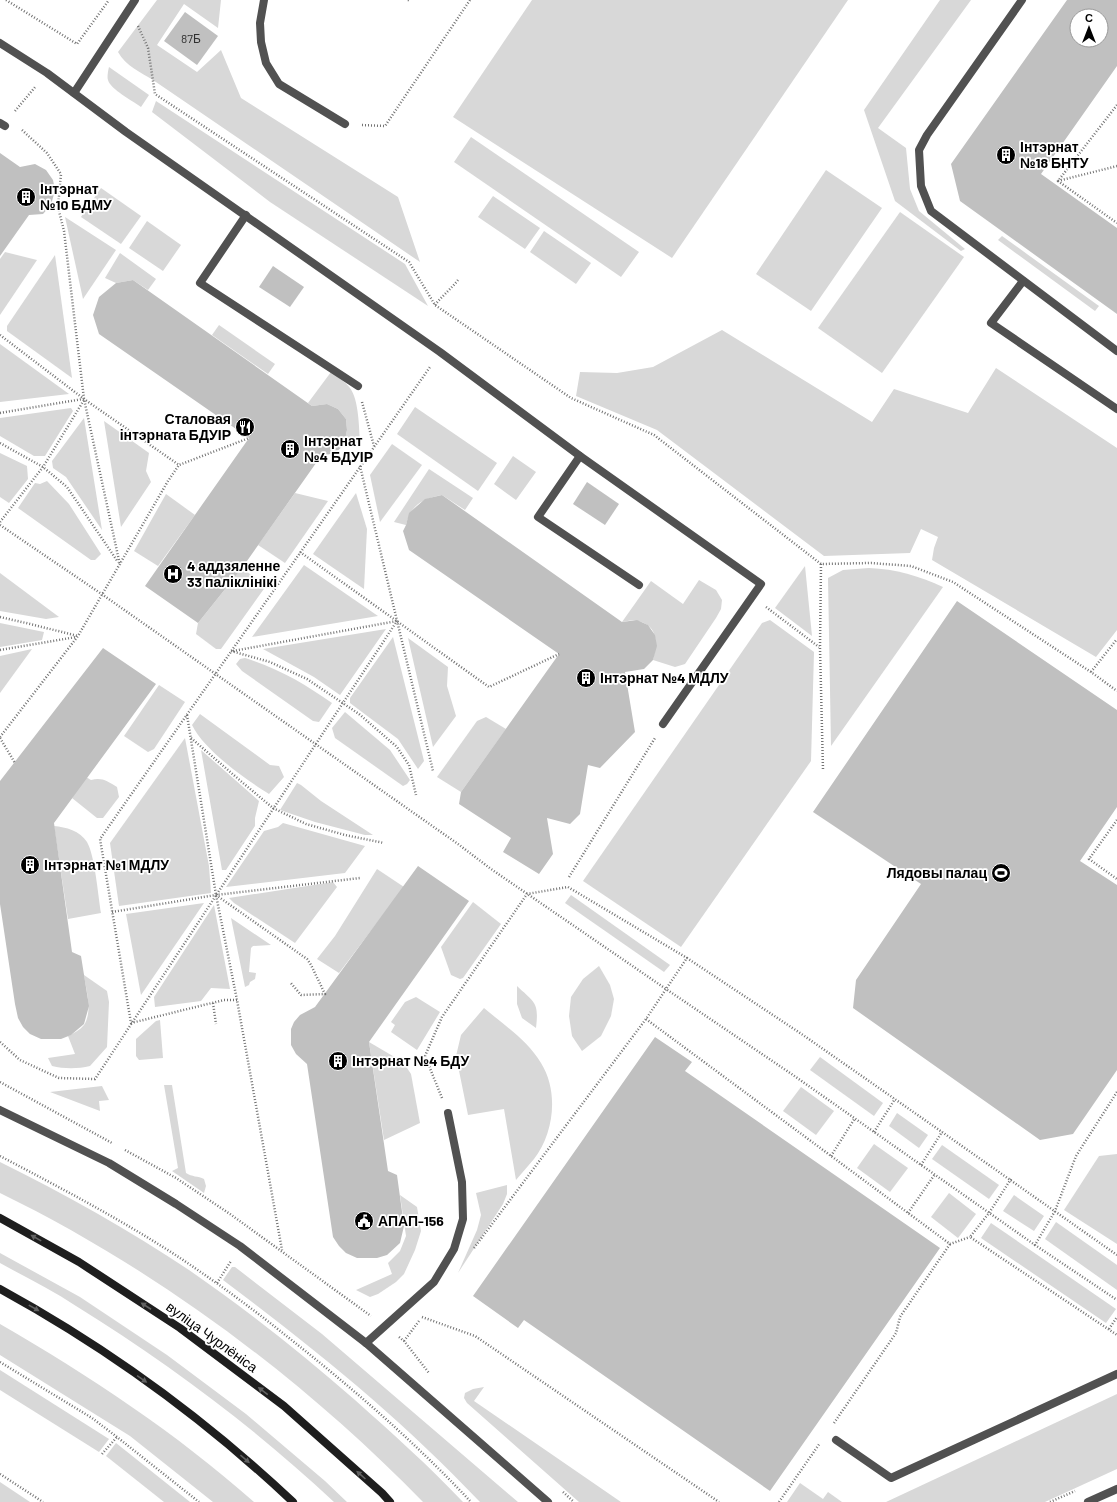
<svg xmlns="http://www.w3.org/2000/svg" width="1117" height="1502" font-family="Barlow,sans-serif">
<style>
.green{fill:#d8d8d8}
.building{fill:#c0c0c0;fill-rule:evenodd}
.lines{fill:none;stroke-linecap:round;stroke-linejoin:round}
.path{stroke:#737373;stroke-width:2.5;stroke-dasharray:1 2;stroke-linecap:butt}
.service{stroke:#515151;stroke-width:8}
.secondary{stroke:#1e1e1e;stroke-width:8}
.oneway{fill:#626262}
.labels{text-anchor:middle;stroke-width:3.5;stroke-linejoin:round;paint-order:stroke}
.number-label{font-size:12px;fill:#303030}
.poi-label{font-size:14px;font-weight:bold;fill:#000;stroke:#fff;text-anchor:start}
.street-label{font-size:14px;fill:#000;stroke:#fff}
</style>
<rect width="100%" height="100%" fill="#fff"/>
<!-- green -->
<g class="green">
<path d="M157,0H221L218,28L184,4L157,45L197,72L221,50L241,98L398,197L420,262L153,80C140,72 126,66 118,52Z"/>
<path d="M532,0H848L672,258L453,117Z"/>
<path d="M940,0H971L878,128L906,148L910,189L919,211L965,249L961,251L895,201L864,110Z"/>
<path d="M109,67L149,95L141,107C133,101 110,89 108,80C107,77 108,71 109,67Z"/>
<path d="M156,101L405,264L428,306L270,202L152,112Z"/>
<path d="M471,137L639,252L621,277L454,162Z"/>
<path d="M826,170L882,208L811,311L756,274Z"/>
<path d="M101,188L141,216L121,244L81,217Z"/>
<path d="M493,196L540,228L525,249L478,217Z"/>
<path d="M900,212L964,257L882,373L818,328Z"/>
<path d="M65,217L116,250L83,299Z"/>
<path d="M147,221L181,245L163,271L129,248Z"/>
<path d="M544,231L591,263L576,284L530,252Z"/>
<path d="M1002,236L1099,306L1095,311L998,240Z"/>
<path d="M5,252L37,260L0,315V259Z"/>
<path d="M120,253L156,279L148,290L133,280L116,283L105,278Z"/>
<path d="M55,255L72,378L7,331V326Z"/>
<path d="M219,325L275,364L268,374L212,335Z"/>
<path d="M722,330L872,422L894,389L968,413L996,368L1117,448V630L1096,657L932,560L934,548L938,537L921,529L910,553L824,556L657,430L576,396L580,372L617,373L653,367Z"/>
<path d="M0,344L69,394L0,402Z"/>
<path d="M331,372C337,377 345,381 350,388C359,400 359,428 360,443L344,445L347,430L346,419L338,409L327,404L312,406L308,403Z"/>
<path d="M415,407L497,463L478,491L397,434Z"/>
<path d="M71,408L73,411L45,456H34L0,436V418Z"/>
<path d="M84,418L102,530L66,477L53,468L52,461Z"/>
<path d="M104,421L149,453L146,471L151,482L121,527Z"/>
<path d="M392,444L422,465L380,522L370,475Z"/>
<path d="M0,453L27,466L28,479L9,503L0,497Z"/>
<path d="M513,456L536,472L516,500L494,484Z"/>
<path d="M429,469L473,498L465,510L442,495C423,499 411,504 406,525L394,522Z"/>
<path d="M47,481L69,504L101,554L95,560H91L18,508L35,483L40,484Z"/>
<path d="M295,493L328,501L285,563L258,545Z"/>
<path d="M356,493L367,529L364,589L313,554Z"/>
<path d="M166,494L195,515L158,566L134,551Z"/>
<path d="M304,565L378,616L252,637Z"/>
<path d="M805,566L812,636L775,608Z"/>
<path d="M242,568L266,586L221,649H216L196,634L198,623Z"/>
<path d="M869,568C896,569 919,576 943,587L831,746L828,578L843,570Z"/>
<path d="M0,573L59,617L46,619L0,611Z"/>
<path d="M699,580L716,590L722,600L721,609L716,618L685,664L675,667L653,660C657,644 659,626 638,621C633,619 627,621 622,622L651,581L683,604Z"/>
<path d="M770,620L814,652L811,761L681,947L583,881L762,623Z"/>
<path d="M0,623L44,632L42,640L0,647Z"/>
<path d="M386,629L340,695L314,677L263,649Z"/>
<path d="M393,637L424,761L418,769L398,739L350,703V698Z"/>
<path d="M408,638L448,667L447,686L456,716L433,747Z"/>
<path d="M32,649L0,693V656Z"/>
<path d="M245,658C278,668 305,684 332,703L319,722L313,721L242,671L236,664L240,659Z"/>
<path d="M159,685L185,702L154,749L148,752L124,736Z"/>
<path d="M345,712L390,750L410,780L407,784L403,786L335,738L332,728Z"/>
<path d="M200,714L270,765L279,766L284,777L269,794C245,779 204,750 192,725Z"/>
<path d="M486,717L506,729L461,792L437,777L477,721Z"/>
<path d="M185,738L209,866L211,893L119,906L110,843Z"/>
<path d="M201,750L259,801L255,818V826L226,870H222Z"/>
<path d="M86,777L91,780C102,777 107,781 117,787L119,797L103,818H97L72,798Z"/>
<path d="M297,783L301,785L321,801L373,835H365L315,822L280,810Z"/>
<path d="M283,823L365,846L345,873L226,887L264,831L278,827Z"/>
<path d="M54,826C66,827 80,831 87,842C95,856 98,895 101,913L68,919Z"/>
<path d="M377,869L404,887L339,973L317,959L335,936Z"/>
<path d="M333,882L337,887L295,943L234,903L229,898Z"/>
<path d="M571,895L670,965L664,972L565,903Z"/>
<path d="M473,902L501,924L463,978L460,979L451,975L441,947Z"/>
<path d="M204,903L141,995L126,914Z"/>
<path d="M214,905L230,989L211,988L201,1001L155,1007L154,997Z"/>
<path d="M231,918L271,945L253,946L251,948L249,972L256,973L255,979L250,982L249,985L245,987Z"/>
<path d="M599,966L610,985L614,999L611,1016L601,1036L582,1051L572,1036L569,1016L571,997L583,979Z"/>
<path d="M84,975L107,991L109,1002L107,1047L90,1066C78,1069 64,1069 52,1066L48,1058L75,1054L68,1036C74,1033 80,1030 84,1025C93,1011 86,990 84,975Z"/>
<path d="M517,986C535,1003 539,1002 536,1028L522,1018L517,1004Z"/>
<path d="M416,997L440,1012L417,1050L391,1032L395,1025L391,1022L405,1002Z"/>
<path d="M484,1008C504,1025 528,1041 541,1063C559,1092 554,1133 534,1159C528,1166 522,1173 516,1180L504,1109L468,1115L456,1056L461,1035Z"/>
<path d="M160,1020L163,1058L139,1060L136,1056V1039L156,1021Z"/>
<path d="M369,1042L403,1062L411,1074L420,1123L384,1140Z"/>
<path d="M820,1057L883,1103L874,1116L810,1070Z"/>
<path d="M164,1085H172L186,1173C192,1177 198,1176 204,1179L206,1186L204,1193L172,1171L178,1168Z"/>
<path d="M102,1086L109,1100L99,1101L100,1111L50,1092Z"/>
<path d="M801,1087L834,1111L816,1135L783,1111Z"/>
<path d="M897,1113L928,1135L919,1148L889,1126Z"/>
<path d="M874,1144L908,1168L890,1192L857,1168Z"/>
<path d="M942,1145L999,1185L989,1199L932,1159Z"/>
<path d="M1117,1154V1244L1064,1210L1099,1156Z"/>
<path d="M0,1162C65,1194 129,1230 189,1270C247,1310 302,1354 355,1400C392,1433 429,1466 463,1502H423C302,1378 156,1269 0,1193Z"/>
<path d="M507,1185V1194L503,1204L458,1273L477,1230L481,1215L476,1193Z"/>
<path d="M949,1193L976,1214L958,1238L931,1217Z"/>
<path d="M400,1195L417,1207L421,1231L415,1250L404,1274L396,1282L378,1294L370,1297L356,1290L392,1274L388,1263L400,1251L406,1236Z"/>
<path d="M1014,1195L1044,1216L1034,1231L1003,1211Z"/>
<path d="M1056,1222L1117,1265V1290L1045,1239Z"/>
<path d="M991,1223L1116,1309L1106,1323L981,1238Z"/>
<path d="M0,1253L80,1297L167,1355L246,1414L325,1481L347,1502H334C255,1428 168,1363 76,1306C52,1290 25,1277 0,1263Z"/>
<path d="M232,1267H235L322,1334L518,1502H480C402,1419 314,1348 223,1280Z"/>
<path d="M0,1324C90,1376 176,1433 254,1502H213L130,1436L0,1355Z"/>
<path d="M0,1370L109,1439L99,1452L0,1390Z"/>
<path d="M484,1387L474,1401L621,1502H579L467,1403L464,1398L465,1393L473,1389Z"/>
<path d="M1117,1394V1469L1045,1502H886Z"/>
<path d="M116,1443L190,1502H164L106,1456Z"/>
<path d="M0,1482L30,1502H0Z"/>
<path d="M800,1483L823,1499L828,1492L842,1502H787Z"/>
</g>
<!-- building -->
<g class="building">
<path d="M1067,0H1117V66L1041,174L1117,228V314L960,201L951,164ZM1077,16H1101V40H1077Z"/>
<path d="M185,12L218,36L197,65L164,41Z"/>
<path d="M0,153L20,167L35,164L46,170L53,180L55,190L51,205L43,214L29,215L0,256Z"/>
<path d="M273,266L304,287L290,307L259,287Z"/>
<path d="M133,280L312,406L327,404L338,409L346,419L347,430L344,445L335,453L321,456L242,568L198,623L145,586L249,438L99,334L93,315L99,297L116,283Z"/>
<path d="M587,482L619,504L605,525L573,504Z"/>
<path d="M442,495L622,622L637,620L648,625L655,635L657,646L653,660L644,669L625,672L635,732L600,768L588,765L580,814L570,824L547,818L553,854L539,874L503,852L511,838L459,804L461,792L559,654L409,550L403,531L406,525L409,513L425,499Z"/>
<path d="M957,601L1117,710V807L1080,861L1117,885V1070L1073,1134L1040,1140L853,1008L856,980L921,884L813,812Z"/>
<path d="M103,648L156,684L54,823L72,952L81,956L89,1006L84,1024L71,1035L61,1039H41L30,1034L23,1027L18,1018L15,1004L0,904V781Z"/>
<path d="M418,866L469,901L369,1042L388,1171L397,1175L404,1226L400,1243L387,1255L377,1258H357L346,1253L339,1246L333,1237L307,1064L296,1054L291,1045V1029L294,1022L300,1015L315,1007Z"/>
<path d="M655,1037L692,1062L685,1071L940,1248L770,1491L524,1320L518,1328L473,1296Z"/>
</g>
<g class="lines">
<!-- path -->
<g class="path">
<path d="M6,0L77,44L109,0"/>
<path d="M408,0L410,1"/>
<path d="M138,26L148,48L155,94L409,262L435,305L571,398L654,435L821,564L871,563L911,566L953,582L1091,672L1117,691"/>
<path d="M1117,105L1058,181L1117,223"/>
<path d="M15,111L36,86"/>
<path d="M362,125L385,126L470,0"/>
<path d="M22,130L47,153L61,174L58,207L64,231L84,399L120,565"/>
<path d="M1058,181L1117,166"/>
<path d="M435,305C442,296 451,289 458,280"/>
<path d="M0,335L84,399L179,465"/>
<path d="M362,402L374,446"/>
<path d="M0,413L83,399"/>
<path d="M0,443L43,467L67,487L118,562"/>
<path d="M360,466L433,771"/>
<path d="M0,522L43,467L84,400"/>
<path d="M0,525L103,595L458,844L491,869L666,989L687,958L803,1035L942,1132L1117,1255"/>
<path d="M300,552L489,687L559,654"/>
<path d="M821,564L820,648L823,770"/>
<path d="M766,607L819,647"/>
<path d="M0,617L26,623L78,636"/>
<path d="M0,650L76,637"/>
<path d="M231,651L270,662L307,679L359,714L397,747L409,765L416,795"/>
<path d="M233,651L397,621"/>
<path d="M1091,672L1117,639"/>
<path d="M187,715L216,895L237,1000L282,1250"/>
<path d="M0,737L78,636L168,481L179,465L249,438"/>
<path d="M0,738L15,763"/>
<path d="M191,738L243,783L273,808L306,824L345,835L384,843"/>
<path d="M1117,820L1089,859L1117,879"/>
<path d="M569,877L655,738"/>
<path d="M216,895L307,959L311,965L325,994L301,995L290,982"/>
<path d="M112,912L216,895L360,878"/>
<path d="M237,1000H224L131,1023L100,839L430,367"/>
<path d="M213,1003L216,1024"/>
<path d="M646,1019L950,1244L970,1237"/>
<path d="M0,1042L20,1060L59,1078L95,1079L397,621"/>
<path d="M0,1082L112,1143"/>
<path d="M1117,1092L1076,1156L1055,1211L1035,1245L1117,1300"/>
<path d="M442,1098L425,1056L442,1017L527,894L568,887L687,958"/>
<path d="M874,1132L895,1099"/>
<path d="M125,1150L176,1178L230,1214L371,1316"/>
<path d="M0,1156C59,1187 118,1218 174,1254C212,1279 249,1306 284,1334C350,1386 414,1441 471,1502"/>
<path d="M831,1156L855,1118"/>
<path d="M921,1165L942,1132"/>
<path d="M1011,1179L989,1213L970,1237L1117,1335"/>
<path d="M908,1213L935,1174"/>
<path d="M474,1248L646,1019L666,989L793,1075L1035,1245"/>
<path d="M217,1283L231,1261"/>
<path d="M422,1317L475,1336L719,1502"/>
<path d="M1109,1329L1117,1317"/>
<path d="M399,1337L404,1341L429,1373"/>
<path d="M404,1341L419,1321"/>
<path d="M0,1362L92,1418L117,1437L199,1502"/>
<path d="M834,1423L896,1333L900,1317L950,1244"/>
<path d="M102,1454L117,1437"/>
<path d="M0,1474L43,1502"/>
<path d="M563,1492L574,1502"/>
<path d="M779,1502L820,1443"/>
<path d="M1050,1502L1075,1491"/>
</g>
<!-- service -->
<g class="service">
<path d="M264,0L260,23L261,42L266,63L279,84L345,124"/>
<path d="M1022,0L927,135L919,150L921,186L931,211L1117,351"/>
<path d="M0,43L47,73L126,132L440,352L580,456L761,584L663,724"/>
<path d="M74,93L135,0"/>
<path d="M0,123L5,126"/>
<path d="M246,215L200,283L358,386"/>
<path d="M1023,281L991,323L1117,409"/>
<path d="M580,456L538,517L639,585"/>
<path d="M0,1110L109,1163L176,1204L240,1246L366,1343L548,1502"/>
<path d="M366,1343L434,1282L454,1249L463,1219L462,1182L448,1113"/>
<path d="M836,1440L891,1478L1117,1374"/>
<path d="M1088,1502L1117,1489"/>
</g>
<!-- secondary -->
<g class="secondary">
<path d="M0,1218L79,1262L180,1328L284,1406L382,1493L390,1502"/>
<path d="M0,1289C106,1347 205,1419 293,1502"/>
</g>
</g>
<!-- one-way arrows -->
<defs><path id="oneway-solid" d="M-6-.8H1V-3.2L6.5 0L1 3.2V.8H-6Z"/></defs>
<g class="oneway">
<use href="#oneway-solid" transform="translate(36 1238) rotate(-151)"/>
<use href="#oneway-solid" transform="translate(146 1306) rotate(-147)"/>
<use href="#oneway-solid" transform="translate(34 1308) rotate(29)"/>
<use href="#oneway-solid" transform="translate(142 1379) rotate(35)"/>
<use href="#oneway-solid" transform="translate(263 1391) rotate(-143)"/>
<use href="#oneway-solid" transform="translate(245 1459) rotate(40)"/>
<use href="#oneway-solid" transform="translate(361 1475) rotate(-138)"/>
</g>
<!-- icons -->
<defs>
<g id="building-disc" transform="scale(1)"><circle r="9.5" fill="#000" stroke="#fff"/><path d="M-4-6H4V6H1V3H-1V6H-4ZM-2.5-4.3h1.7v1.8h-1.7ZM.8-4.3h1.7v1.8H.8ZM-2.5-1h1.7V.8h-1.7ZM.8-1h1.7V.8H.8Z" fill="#fff"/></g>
<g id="restaurant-disc" transform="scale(1)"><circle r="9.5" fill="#000" stroke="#fff"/><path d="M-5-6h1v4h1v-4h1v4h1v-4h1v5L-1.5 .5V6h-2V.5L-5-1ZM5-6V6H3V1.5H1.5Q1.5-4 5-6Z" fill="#fff"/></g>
<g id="hospital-disc" transform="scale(1)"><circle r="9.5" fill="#000" stroke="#fff"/><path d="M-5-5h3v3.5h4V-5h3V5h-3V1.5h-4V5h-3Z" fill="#fff"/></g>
<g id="stadium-disc" transform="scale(1)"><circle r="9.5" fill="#000" stroke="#fff"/><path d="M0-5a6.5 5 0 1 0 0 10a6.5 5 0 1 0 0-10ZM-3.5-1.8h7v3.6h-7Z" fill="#fff"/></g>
<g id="civic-disc" transform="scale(1)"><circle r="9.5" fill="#000" stroke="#fff"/><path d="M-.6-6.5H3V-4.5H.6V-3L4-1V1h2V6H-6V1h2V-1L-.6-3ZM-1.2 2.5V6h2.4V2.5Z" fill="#fff"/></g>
</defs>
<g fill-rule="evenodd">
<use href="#building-disc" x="1006" y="155"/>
<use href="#building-disc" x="26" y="197"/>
<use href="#restaurant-disc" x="245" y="427"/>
<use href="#building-disc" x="290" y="449"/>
<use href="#hospital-disc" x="173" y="574"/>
<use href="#building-disc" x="586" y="678"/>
<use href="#building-disc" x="30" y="865"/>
<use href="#stadium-disc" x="1001" y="873"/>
<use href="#building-disc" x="338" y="1061"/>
<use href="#civic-disc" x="364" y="1221"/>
</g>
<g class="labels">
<!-- number labels -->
<g class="number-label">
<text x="191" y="43">87Б</text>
</g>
<!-- poi labels -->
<g class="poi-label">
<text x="1020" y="152">Інтэрнат<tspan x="1020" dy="16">№18 БНТУ</tspan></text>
<text x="40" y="194">Інтэрнат<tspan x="40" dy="16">№10 БДМУ</tspan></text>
<text x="231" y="424" text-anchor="end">Сталовая<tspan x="231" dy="16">інтэрната БДУІР</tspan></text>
<text x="304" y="446">Інтэрнат<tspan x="304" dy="16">№4 БДУІР</tspan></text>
<text x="187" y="571">4 аддзяленне<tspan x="187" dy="16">33 паліклінікі</tspan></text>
<text x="600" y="683">Інтэрнат №4 МДЛУ</text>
<text x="44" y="870">Інтэрнат №1 МДЛУ</text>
<text x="987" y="878" text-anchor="end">Лядовы палац</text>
<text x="352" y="1066">Інтэрнат №4 БДУ</text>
<text x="378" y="1226">АПАП-156</text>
</g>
<!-- street labels -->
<g class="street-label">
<text transform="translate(212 1337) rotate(36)" y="5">вуліца Чурлёніса</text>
</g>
</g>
<!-- north arrow -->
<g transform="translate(1089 28)"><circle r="19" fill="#ffffff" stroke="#999999"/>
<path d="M0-3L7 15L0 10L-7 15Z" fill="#000000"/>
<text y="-6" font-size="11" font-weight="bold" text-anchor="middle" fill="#000000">С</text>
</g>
</svg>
